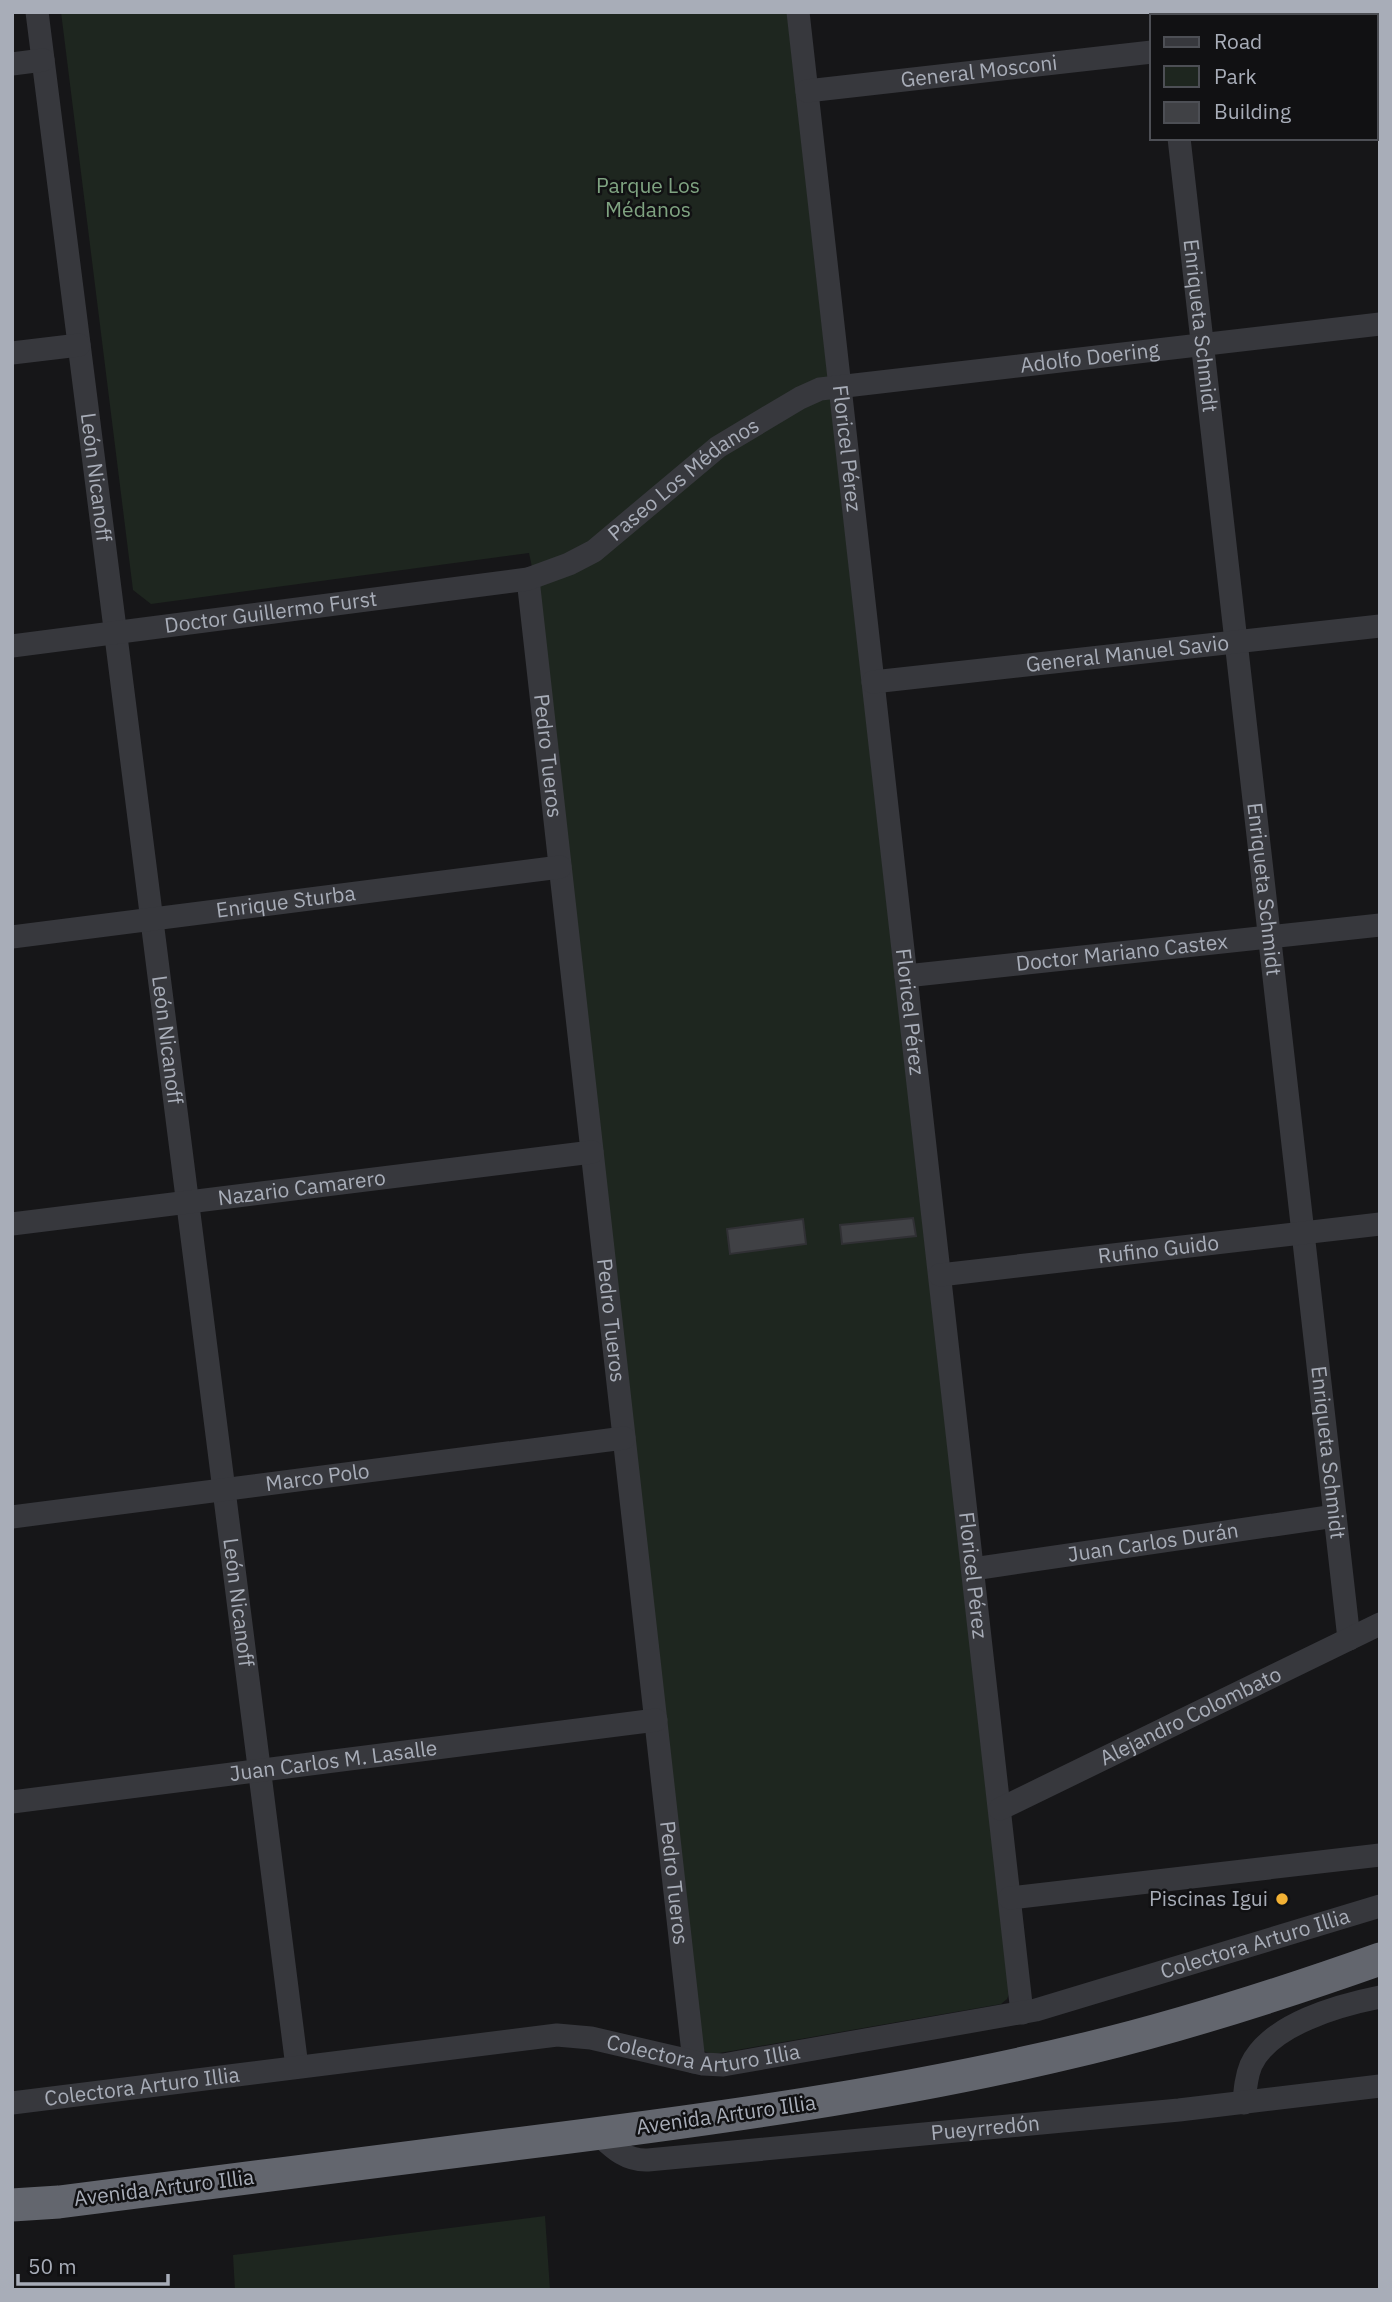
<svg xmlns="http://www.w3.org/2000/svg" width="1392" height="2302" font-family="'IBM Plex Sans',sans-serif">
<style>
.green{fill:#1e261f}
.building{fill:#404145;stroke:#303034;stroke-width:2}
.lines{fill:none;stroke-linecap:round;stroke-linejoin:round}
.minor{stroke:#37383d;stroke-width:23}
.highway{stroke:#63666e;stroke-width:33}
.poi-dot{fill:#f2b134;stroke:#111113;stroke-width:2.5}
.labels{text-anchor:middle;stroke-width:5;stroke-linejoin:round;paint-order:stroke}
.street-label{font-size:21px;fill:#a8adb8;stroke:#111113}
.park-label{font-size:21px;fill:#7fa381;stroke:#111113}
.poi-label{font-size:21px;fill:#a8adb8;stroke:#111113;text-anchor:end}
</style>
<rect width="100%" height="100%" fill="#161618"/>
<!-- green -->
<g class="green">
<path d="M61,12H787L1009,1994L1007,1999L1001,2004L714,2054L703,2051L539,599L529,553L151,604L133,590Z"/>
<path d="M545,2216L550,2290H235L233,2255Z"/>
</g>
<!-- building -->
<g class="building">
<path d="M913,1218L916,1236L842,1244L840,1225Z"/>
<path d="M803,1219L806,1244L730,1254L727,1229Z"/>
</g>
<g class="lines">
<!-- minor -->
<g class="minor">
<path id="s1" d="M37,12L297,2067"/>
<path id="s2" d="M798,12L1022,2013"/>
<path d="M1164,12L1165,16"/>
<path d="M1376,27L1380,26"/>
<path d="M12,64L43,60"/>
<path id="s3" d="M807,91L1152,52"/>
<path id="s4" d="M1179,138L1349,1639"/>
<path d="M12,353L79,345"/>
<path id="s5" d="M528,579L694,2062"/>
<path id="s6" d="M12,646L528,579L569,564L594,551L718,447L800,398L820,389L1380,324"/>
<path id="s7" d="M873,682L1380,626"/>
<path id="s8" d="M12,937L560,867"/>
<path id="s9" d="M906,976L1380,925"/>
<path id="s10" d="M12,1224L592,1152"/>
<path id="s11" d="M940,1275L1380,1224"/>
<path id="s12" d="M12,1517L624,1438"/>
<path id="s13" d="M973,1569L1335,1516"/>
<path id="s14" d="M12,1802L656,1720"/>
<path id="s15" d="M1000,1809L1380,1624"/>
<path d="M1010,1898L1380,1855"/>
<path id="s16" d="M12,2103L557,2035L591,2038L703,2064L723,2065L1036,2010L1380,1906"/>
<path d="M1244,2103C1245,2090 1246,2077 1251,2065C1270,2024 1340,2005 1380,1997"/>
<path id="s17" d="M598,2134C613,2148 626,2161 648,2160L1179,2110L1380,2086"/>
</g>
<!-- highway -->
<path class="highway" d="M12,2205L59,2202C211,2183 363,2163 515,2144C708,2120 900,2094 1089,2048C1188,2024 1284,1993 1380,1959"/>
</g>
<!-- markers -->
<circle class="poi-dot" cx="1282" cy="1899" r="7"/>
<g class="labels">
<!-- street labels -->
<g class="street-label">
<text dy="7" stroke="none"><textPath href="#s3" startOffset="173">General Mosconi</textPath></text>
<text dy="7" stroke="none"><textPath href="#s4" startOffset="189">Enriqueta Schmidt</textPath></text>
<text dy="7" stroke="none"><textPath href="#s6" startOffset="1143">Adolfo Doering</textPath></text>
<text dy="7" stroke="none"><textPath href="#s2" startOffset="439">Floricel Pérez</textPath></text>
<text dy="7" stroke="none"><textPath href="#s1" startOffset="469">León Nicanoff</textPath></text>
<text dy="7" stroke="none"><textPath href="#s6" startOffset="707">Paseo Los Médanos</textPath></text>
<text dy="7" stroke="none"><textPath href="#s6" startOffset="261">Doctor Guillermo Furst</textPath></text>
<text dy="7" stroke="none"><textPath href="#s7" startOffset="256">General Manuel Savio</textPath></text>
<text dy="7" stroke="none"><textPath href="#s5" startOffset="178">Pedro Tueros</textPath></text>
<text dy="7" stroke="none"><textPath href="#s4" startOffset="756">Enriqueta Schmidt</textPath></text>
<text dy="7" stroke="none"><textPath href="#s8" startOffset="276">Enrique Sturba</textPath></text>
<text dy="7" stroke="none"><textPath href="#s9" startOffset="217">Doctor Mariano Castex</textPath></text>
<text dy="7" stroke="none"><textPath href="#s2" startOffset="1006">Floricel Pérez</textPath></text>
<text dy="7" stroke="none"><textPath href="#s1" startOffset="1036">León Nicanoff</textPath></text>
<text dy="7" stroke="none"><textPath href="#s10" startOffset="292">Nazario Camarero</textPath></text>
<text dy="7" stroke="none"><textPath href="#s11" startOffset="220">Rufino Guido</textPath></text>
<text dy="7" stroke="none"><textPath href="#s5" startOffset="746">Pedro Tueros</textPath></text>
<text dy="7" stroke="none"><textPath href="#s4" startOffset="1323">Enriqueta Schmidt</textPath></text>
<text dy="7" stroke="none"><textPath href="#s12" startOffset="308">Marco Polo</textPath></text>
<text dy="7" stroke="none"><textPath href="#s13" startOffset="182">Juan Carlos Durán</textPath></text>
<text dy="7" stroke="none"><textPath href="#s2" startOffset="1573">Floricel Pérez</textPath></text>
<text dy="7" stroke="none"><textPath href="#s1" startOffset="1603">León Nicanoff</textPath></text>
<text dy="7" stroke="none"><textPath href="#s15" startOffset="212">Alejandro Colombato</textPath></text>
<text dy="7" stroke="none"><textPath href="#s14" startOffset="324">Juan Carlos M. Lasalle</textPath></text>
<text dy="7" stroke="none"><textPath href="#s5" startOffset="1312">Pedro Tueros</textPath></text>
<text dy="7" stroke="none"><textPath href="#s16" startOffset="1265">Colectora Arturo Illia</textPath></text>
<text dy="7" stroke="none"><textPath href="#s16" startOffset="698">Colectora Arturo Illia</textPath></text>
<text dy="7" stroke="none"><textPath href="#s16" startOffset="131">Colectora Arturo Illia</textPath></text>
<text transform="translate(726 2115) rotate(-8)" y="7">Avenida Arturo Illia</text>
<text dy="7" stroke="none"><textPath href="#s17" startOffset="397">Pueyrredón</textPath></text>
<text transform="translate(164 2188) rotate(-7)" y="7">Avenida Arturo Illia</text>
</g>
<!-- park labels -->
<g class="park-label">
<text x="648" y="193">Parque Los<tspan x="648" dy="24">Médanos</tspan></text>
</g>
<!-- poi labels -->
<g class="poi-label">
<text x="1268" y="1906">Piscinas Igui</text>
</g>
</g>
<!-- border -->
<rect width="1392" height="2302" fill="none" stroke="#a8adb8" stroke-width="28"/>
<!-- legend -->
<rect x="1150" y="14" width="228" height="126" fill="#111113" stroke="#4d4f55" stroke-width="2"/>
<rect x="1164" y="37" width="35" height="10" fill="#37383d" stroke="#4d4f55" stroke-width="2"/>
<text x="1214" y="49" font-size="21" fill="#a8adb8">Road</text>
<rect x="1164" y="66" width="35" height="21" fill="#1e261f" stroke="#4d4f55" stroke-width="2"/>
<text x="1214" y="84" font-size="21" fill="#a8adb8">Park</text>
<rect x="1164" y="102" width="35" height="21" fill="#404145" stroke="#4d4f55" stroke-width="2"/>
<text x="1214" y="119" font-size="21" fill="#a8adb8">Building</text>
<!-- scale -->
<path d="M18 2274v10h150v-10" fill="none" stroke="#a8adb8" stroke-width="3.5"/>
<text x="28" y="2274" font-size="21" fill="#a8adb8" stroke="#111113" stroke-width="5" paint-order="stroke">50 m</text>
</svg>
